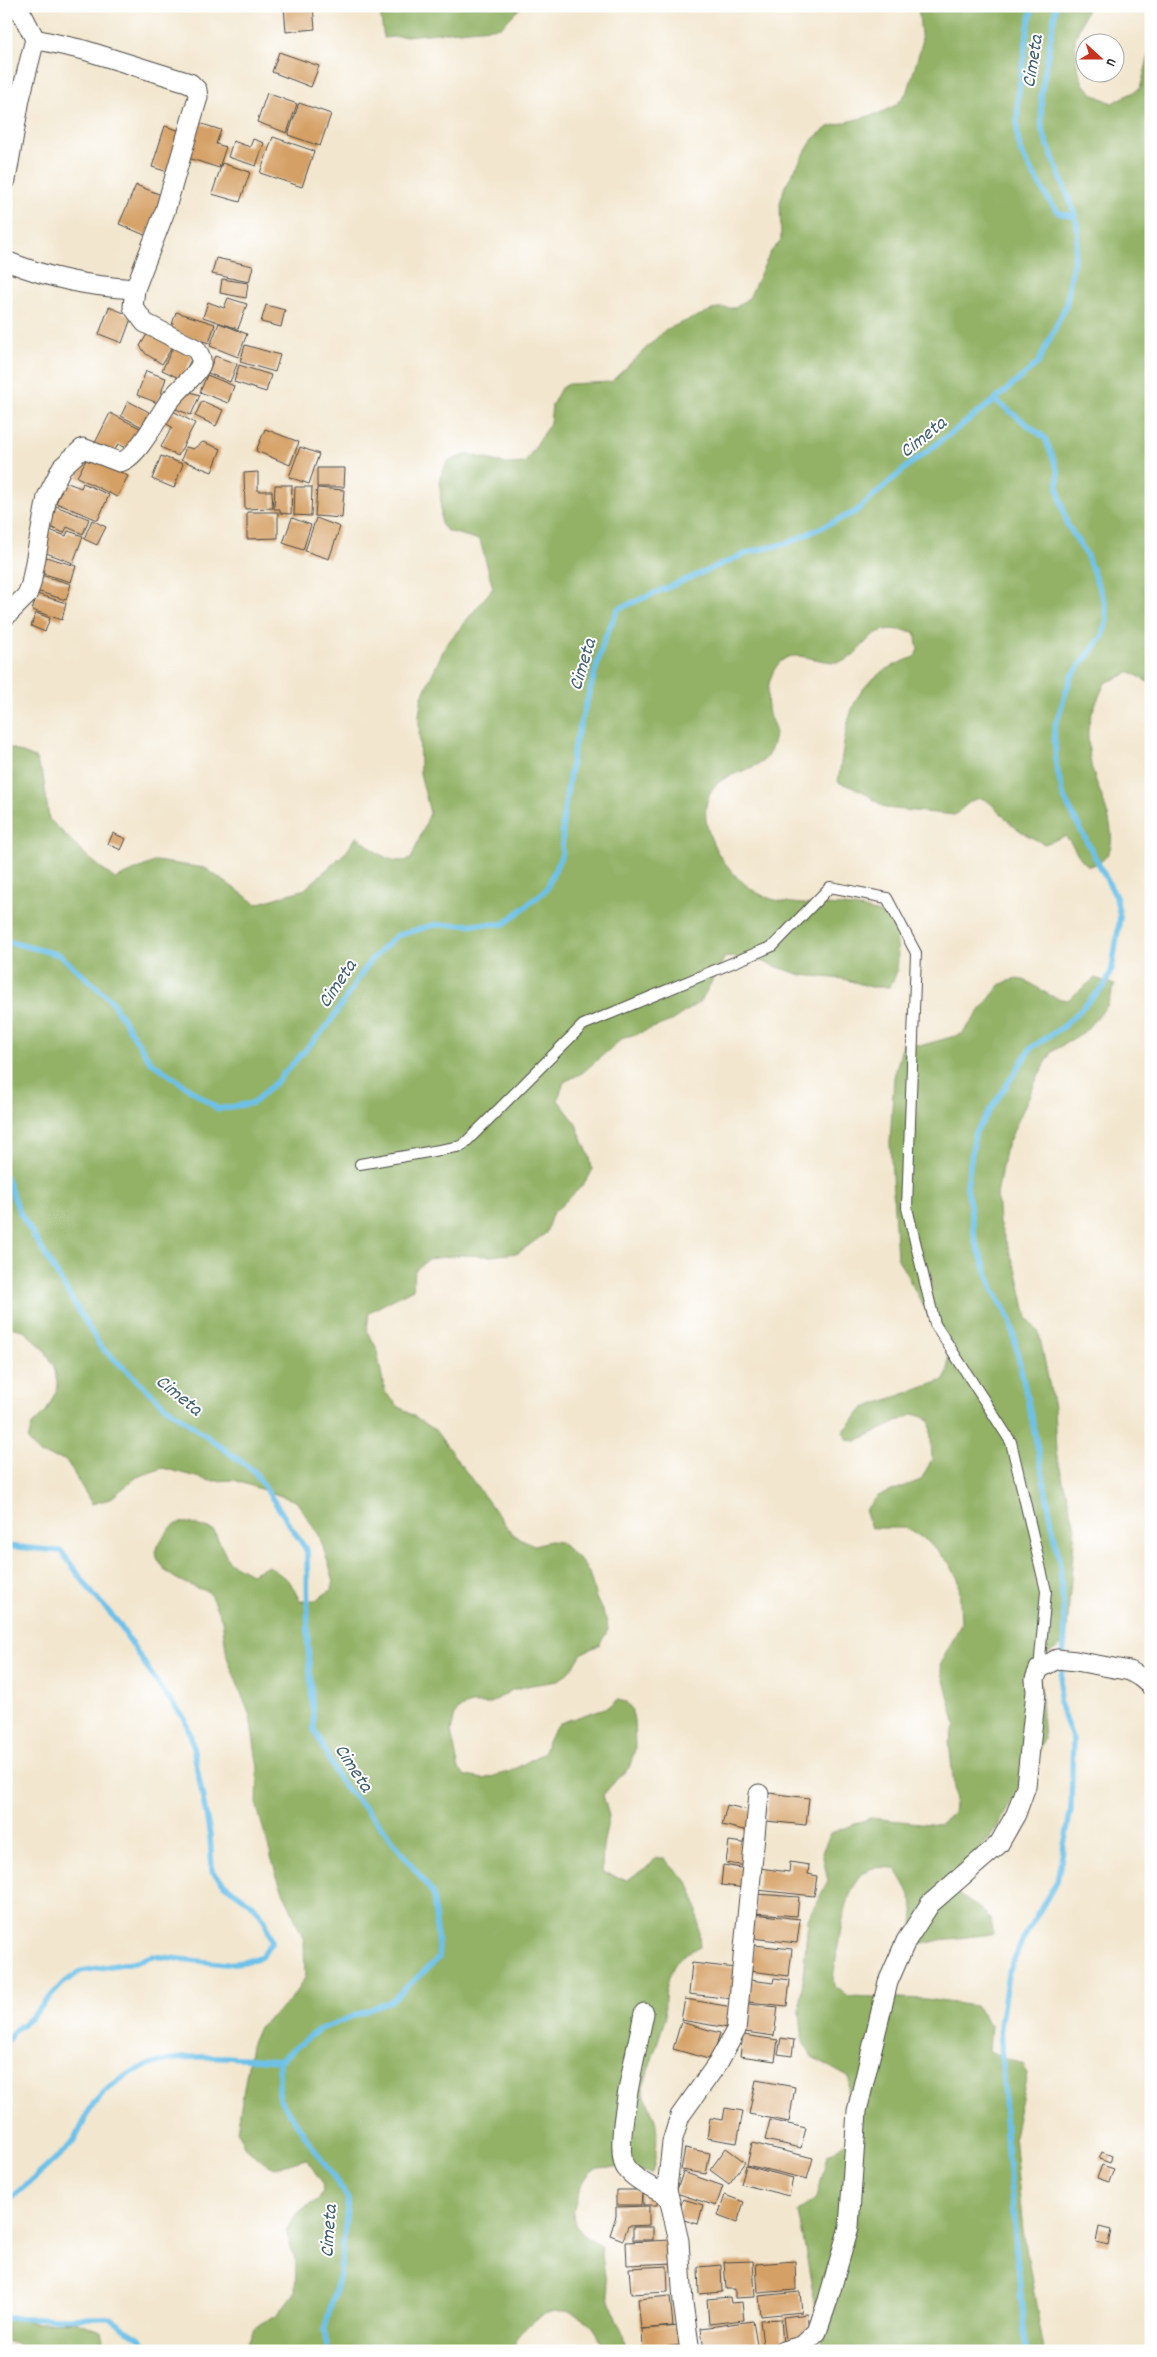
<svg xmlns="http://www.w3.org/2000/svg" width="1157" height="2357" font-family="Dekko,sans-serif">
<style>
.forest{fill:#93b266;stroke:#5f6e48}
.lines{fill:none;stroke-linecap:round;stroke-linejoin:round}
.stream{stroke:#6dc1e9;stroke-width:5.5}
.building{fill:#d5a065}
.service-casing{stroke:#494743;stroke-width:12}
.minor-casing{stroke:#494743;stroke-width:21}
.service{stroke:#fff;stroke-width:10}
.minor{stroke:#fff;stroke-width:19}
.labels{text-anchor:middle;stroke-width:4;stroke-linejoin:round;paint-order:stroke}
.water-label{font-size:20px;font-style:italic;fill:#42606e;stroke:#fff}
</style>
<rect width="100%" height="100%" fill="#fff"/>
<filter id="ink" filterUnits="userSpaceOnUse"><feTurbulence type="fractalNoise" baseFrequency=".02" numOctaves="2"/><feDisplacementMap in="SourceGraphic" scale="10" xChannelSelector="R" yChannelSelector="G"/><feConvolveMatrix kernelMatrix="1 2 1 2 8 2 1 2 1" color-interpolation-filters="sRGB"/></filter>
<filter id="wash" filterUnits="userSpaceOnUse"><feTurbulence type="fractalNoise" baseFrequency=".0096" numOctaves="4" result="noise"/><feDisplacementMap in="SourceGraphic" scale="20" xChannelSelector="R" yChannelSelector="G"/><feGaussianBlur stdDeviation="1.12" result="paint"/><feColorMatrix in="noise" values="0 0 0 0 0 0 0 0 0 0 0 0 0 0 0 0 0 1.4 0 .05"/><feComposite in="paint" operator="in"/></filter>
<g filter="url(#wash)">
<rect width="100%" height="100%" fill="#f2e6ce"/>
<!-- forest -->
<g class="forest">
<path d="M379,6H522L501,27L384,38Z"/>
<path d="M918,6H1088L1075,39L1077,65L1083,84L1095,95L1112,103L1140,89L1151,48V684L1131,672L1105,683C1100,694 1088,719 1088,730C1088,741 1089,755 1091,765C1097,793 1135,856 1089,866C1077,858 1075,846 1065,836L1045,844C1031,838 1017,830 1006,819C984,796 981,789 955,815L885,808L862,791L838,782C849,718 844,681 915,657L918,649L915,632C892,629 880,625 864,644C858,650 852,658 844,661C829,666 801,652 788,657C768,665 765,697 769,714C770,720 776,727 775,732C775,737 772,748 769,753C759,775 720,768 709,795C693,834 737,891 775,900C804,907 835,903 865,909C873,911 882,914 890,916C897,937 904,969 889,987H871L844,979L801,975L755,959L725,957L701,1001L671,1021L634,1035L624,1037L582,1073L564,1082L558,1100L575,1122L590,1158L592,1170L583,1185L552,1214L546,1233L518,1253L490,1256L460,1255L429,1259L415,1270L413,1289L369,1312L367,1330L376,1347L385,1392L398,1406L435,1430L513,1535L534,1545L550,1541L560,1542L578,1558L589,1572L596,1598L607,1621L608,1630L599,1645L582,1653L573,1668L558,1681L531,1685L512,1690L489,1704H471L462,1707L455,1714L451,1732L459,1770L466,1776L484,1779L511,1771L543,1753L554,1729L560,1723L611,1706L618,1700L626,1702L631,1708L634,1720L635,1749L629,1768L616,1780L603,1795L609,1816L603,1846L602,1872L627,1880L650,1865L656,1858H665C671,1869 683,1874 689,1885C699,1902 698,1928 700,1947C694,1950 687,1952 682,1956C668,1967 662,2000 666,2016L643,2087C644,2100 654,2111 656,2125C658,2139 656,2159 652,2173C635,2171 615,2165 598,2168C583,2171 569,2211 575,2224C580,2234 593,2241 601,2247C604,2271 607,2295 616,2318C619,2327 624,2333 625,2344L620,2351C596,2351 604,2338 591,2325C561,2295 524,2317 512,2351H252L247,2345L254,2328L278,2314L295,2291L296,2262L286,2231L295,2215L319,2199L323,2191L322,2182L306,2159L274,2168L266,2164L245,2148L237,2131L251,2046L259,2027L289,2002L305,1978L304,1940L277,1877L257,1807L258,1768L250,1716L227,1657L222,1620L209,1592C186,1584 161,1577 155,1551C174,1516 180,1519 214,1531L229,1562L251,1574L269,1566L290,1582L300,1601L316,1600L331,1590L334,1581L319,1535L296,1501L234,1480L211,1481L163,1468L137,1477L110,1499L92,1504L66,1460L39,1454L28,1440L32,1425L46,1412L58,1387L54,1366L44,1349L23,1330L6,1326V746L35,758L43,775L49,819L89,858L115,879L156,861L205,868L257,904L305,889L347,851L357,836C373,849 389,867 411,859L430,813L420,773L419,715L422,696L446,645L493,588L480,540L447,531L441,524L440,477L448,461L468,454L506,464L525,463L550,423L552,405L561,388L569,384L611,382L665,330L717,308H735L749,298L770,253L781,240L780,203L785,186L813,139L828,127L880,113L896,105L908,91L922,43Z"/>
<path d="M1095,978L1115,985L1107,1006L1084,1032L1053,1051L1039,1074L1005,1150L997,1195L999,1223L1017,1272L1027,1318L1039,1333L1054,1408L1056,1453L1075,1527L1066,1642L1043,1657L1039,1673L1044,1740L993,1835L948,1882C953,1887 957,1893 962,1897C976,1907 994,1913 993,1934L940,1940L910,1947C916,1907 917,1903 895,1868C887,1868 874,1866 868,1870C843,1883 838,1952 833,1978L834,1986L848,1996L926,1999L975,2006L991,2025L989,2051L1024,2065L1027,2074L1014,2136L1023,2230L1044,2351H824L798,2211L817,2198L827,2156L848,2140L844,2115L850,2078L812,2057L803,2042L800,2012L808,1919L828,1881L822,1852L831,1833L870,1818L940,1825L953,1813L955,1796L949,1742L956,1725L940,1665L961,1624L959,1581L949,1563L929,1542L906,1528H871L865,1510L878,1496L921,1480L932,1459L930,1420L914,1414L856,1441L848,1440L843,1432L864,1408L944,1380L948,1372V1352L897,1257L890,1143L894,1077L903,1044L923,1045L962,1034L1000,985C1023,972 1029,984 1048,994C1054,998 1061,999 1068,1000Z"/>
<path d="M6,2316L37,2323L75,2321L101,2331L105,2348L101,2351H27L19,2345L6,2341Z"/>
</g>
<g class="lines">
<!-- stream -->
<g class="stream">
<path d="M1033,6L1028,27L1018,97L1017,134L1021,153L1049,200L1059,213L1076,217"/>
<path d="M995,400L1045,438L1058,471V489L1067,524L1086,554L1105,603L1107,619L1103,636L1071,677L1054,729L1056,765L1064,798L1116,897L1120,917L1112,969L1105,985L1064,1026L1031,1048L975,1133L967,1186L975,1240L993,1289L1010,1319L1033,1425L1060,1565L1065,1635L1059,1703L1073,1740L1071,1810L1057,1881L1023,1939L1008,1974L1000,2027L1007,2148L1026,2351"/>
<path d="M6,941L60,955L110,999L150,1061L218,1109L253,1103L278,1080L328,1025L370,961L396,936L433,925L504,924L546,890L562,854L563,819L574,747L604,640L618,609L750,552L788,543L855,512L909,465L995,400L1038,363L1066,306L1078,235L1076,217L1042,130L1041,96L1056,6"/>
<path d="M6,1177L19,1211L100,1346L165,1406L254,1471L307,1551L308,1648L314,1729L339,1780L386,1832L433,1893L439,1958L391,2001L318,2030L279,2061V2098L348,2198L340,2274L324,2330L328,2351"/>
<path d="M6,1546L61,1551L93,1594L117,1621L161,1689L185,1719L191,1737L210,1835L212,1871L224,1884L254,1906L265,1921L272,1941L261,1957L244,1962L226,1964L152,1956L135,1962L81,1971L63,1983L30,2019L16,2029L6,2042"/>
<path d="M6,2202C28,2185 49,2165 69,2146C81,2135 84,2116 94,2103C142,2045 212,2056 279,2061"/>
<path d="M6,2318H109L140,2338L147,2351"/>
</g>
</g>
<g id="blocks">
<!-- building -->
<g class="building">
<path d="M284,6H313L315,29L286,32Z"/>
<path d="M279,52L319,66L311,87L272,72Z"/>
<path d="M267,93L297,104L287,133L257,122Z"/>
<path d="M299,103L331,114L320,146L288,135Z"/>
<path d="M196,122L221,130L216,144L226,147L219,168L185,157Z"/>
<path d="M165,126L181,131L168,172L152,167Z"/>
<path d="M273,137L314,151L302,187L260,173Z"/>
<path d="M253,139L264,143L256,166L228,157L233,141L250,147Z"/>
<path d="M222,163L250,172L240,202L212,194Z"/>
<path d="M136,185L164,196L147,236L119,224Z"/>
<path d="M216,258L253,266L249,282L212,274Z"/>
<path d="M222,279L248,283L246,298L220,293Z"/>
<path d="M228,298L247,304L238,329L203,317L208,302L224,308Z"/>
<path d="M266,305L285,310L281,327L261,322Z"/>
<path d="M109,307L132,316L122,343L99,334Z"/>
<path d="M176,312L215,324L209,343L170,331Z"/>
<path d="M219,323L247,334L238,357L210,346Z"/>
<path d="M150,329L174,344L162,364L146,354L140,346Z"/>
<path d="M245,345L280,355L275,372L240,362Z"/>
<path d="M174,346L193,356L181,379L162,370Z"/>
<path d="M215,356L237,364L230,382L208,373Z"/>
<path d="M239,365L271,375L266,392L234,382Z"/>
<path d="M146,371L166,378L158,403L137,395Z"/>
<path d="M207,375L234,386L228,403L200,392Z"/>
<path d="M184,390L200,395L191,415L176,409Z"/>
<path d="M128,401L149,412L142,427L121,416Z"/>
<path d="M202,401L223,410L216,426L195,416Z"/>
<path d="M169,409L195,423L178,456L161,447L172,427L163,422Z"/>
<path d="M110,413L140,428L129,449L118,444L112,457L93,447Z"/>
<path d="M265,429L299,442L290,465L256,451Z"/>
<path d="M203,442L221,449L212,472L181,460L186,447L193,449Z"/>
<path d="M300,447L319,454L309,484L289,477Z"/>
<path d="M88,456L128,476L117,497L77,477Z"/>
<path d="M161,456L183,464L174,488L152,479Z"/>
<path d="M317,468H345L344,487H317Z"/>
<path d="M258,472V491H272L273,508L245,509L244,473Z"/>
<path d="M65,482L81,488L83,483L109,495L98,520L56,503Z"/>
<path d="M275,485H292L291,514L280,513V509H274Z"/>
<path d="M295,487H312L311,516L294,515Z"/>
<path d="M317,488L344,490L342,518L315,516Z"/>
<path d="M53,505L89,519L83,534L67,527L64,533L45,525Z"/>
<path d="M247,512H278V538L247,539Z"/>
<path d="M292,518L311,525L303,550L283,543Z"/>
<path d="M316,518L340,527L329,559L305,551Z"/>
<path d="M92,520L106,527L97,545L84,539Z"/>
<path d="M49,530L66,536L68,531L83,536L73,563L41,551Z"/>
<path d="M46,557L76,566L71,582L41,573Z"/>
<path d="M41,575L71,584L66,600L36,591Z"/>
<path d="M37,594L66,603L62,620L32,610Z"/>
<path d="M36,613L50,618L45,632L31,626Z"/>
<path d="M113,833L126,839L121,850L108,844Z"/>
<path d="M769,1793L809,1798L806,1825L766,1821Z"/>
<path d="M727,1805L753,1811L748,1831L722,1825Z"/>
<path d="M729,1841L750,1844L747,1866L726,1863Z"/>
<path d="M790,1862L809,1865L808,1874L817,1876L814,1896L757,1890L759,1868L789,1872Z"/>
<path d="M723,1865L748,1869L746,1888L721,1885Z"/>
<path d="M756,1894L799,1897L797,1916L755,1913Z"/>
<path d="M754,1914L800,1919L797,1943L751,1938Z"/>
<path d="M754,1945L792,1949L789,1976L750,1971Z"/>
<path d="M692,1963L736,1968L733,1999L689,1994Z"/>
<path d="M774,1978L790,1980L787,2006L748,2002L750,1980L773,1983Z"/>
<path d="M685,1999L732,2007L728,2028L681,2020Z"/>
<path d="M748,2004L778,2007L774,2036L745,2032Z"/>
<path d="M681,2022L720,2033L712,2060L673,2049Z"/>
<path d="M743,2035L778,2040L775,2061L740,2056Z"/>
<path d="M781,2038L794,2040L792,2056L778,2054Z"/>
<path d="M756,2080L795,2087L789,2122L749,2114Z"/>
<path d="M725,2108L743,2111L737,2143L707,2138L710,2118L723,2120Z"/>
<path d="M770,2120L806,2128L801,2148L765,2140Z"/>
<path d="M752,2143L813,2158L807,2179L747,2165Z"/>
<path d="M685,2148L710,2153L706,2174L681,2170Z"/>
<path d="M726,2148L745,2162L729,2184L710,2170Z"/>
<path d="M1102,2152L1112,2156L1110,2163L1099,2159Z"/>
<path d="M1102,2165L1114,2169L1109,2182L1097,2178Z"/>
<path d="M746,2166L793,2178L789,2196L741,2184Z"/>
<path d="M683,2172L723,2186L716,2206L676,2193Z"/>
<path d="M616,2190H642L641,2205H616Z"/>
<rect x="643" y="2192" width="14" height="13"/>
<path d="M725,2195L744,2202L737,2223L718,2216Z"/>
<path d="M683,2199L703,2205L698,2224L677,2218Z"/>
<path d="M649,2206V2225L628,2226L623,2240L610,2235L616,2216V2207Z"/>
<rect x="633" y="2227" width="20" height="13"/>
<path d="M1099,2227L1111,2230L1108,2245L1096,2242Z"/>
<path d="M673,2240L674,2263L627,2265L626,2242Z"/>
<path d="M753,2261L755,2297L735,2298V2289H726L724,2262Z"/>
<path d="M795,2261L796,2290L758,2293L756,2264Z"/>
<path d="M721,2265L722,2292L699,2294L698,2267Z"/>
<path d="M667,2266L668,2292L631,2294L629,2268Z"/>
<path d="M800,2292L802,2312L761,2316L759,2296Z"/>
<path d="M670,2296L673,2326L641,2329L638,2299Z"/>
<path d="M730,2297L731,2303L742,2302L744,2320L709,2324L707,2299Z"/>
<path d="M808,2314L810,2331L801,2338L786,2340L783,2317Z"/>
<path d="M781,2319L783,2344L763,2345L760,2320Z"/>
<path d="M753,2321L757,2345L704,2351L701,2328Z"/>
<path d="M680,2326L681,2345L643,2349L642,2329Z"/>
</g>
</g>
</g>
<g filter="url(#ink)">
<use href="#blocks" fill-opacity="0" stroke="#494743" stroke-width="1"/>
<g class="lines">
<!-- service casing -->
<g class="service-casing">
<path id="service" d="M360,1164L462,1146L583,1025L773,946L830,887L887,898L916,953L907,1208L935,1324L1011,1442L1046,1591L1039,1669"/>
</g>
<!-- minor casing -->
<g class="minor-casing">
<g id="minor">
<path d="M6,180L20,99L35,39L18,6"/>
<path d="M6,261C52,279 87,286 135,289"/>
<path d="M6,616L27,595L31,584L47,497L62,467L83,448L119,462C135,461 157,419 166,406C174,392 197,376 201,364C202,358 199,354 196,349L145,323L133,307L135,289L165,211L198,97L197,90L190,83L84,50L35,39"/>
<path d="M644,2013C639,2041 611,2148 626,2168C636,2181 655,2189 668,2196"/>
<path d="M690,2351L683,2303L679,2241L667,2189L672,2142L680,2116L718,2063L736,2030L759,1794"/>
<path d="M783,2351L802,2346L817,2332L828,2300L849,2227L857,2111L888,1982L906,1941L930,1904L999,1844L1016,1814L1026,1786L1036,1692L1035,1679L1039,1669L1057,1659L1076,1661L1130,1671L1140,1677L1151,1686"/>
</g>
</g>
<!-- service -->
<use href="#service" class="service"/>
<!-- minor -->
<use href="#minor" class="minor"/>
</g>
</g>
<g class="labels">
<!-- water labels -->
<g class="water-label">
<text transform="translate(1031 61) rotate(-81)" y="7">Cimeta</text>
<text transform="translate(922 436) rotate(-39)" y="7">Cimeta</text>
<text transform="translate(581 664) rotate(-73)" y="7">Cimeta</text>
<text transform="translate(336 983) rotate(-56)" y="7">Cimeta</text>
<text transform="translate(180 1394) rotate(39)" y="7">Cimeta</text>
<text transform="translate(355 1767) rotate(57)" y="7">Cimeta</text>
<text transform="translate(327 2231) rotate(-86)" y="7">Cimeta</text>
</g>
</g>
<!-- margin -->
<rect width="1157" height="2357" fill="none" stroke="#fff" stroke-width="25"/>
<!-- north arrow -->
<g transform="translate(1100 58) rotate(111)"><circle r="24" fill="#ffffff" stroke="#aaaaaa"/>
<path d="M0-4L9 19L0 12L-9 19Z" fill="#c8321e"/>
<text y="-8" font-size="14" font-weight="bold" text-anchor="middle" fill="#2b2b2b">U</text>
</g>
</svg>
